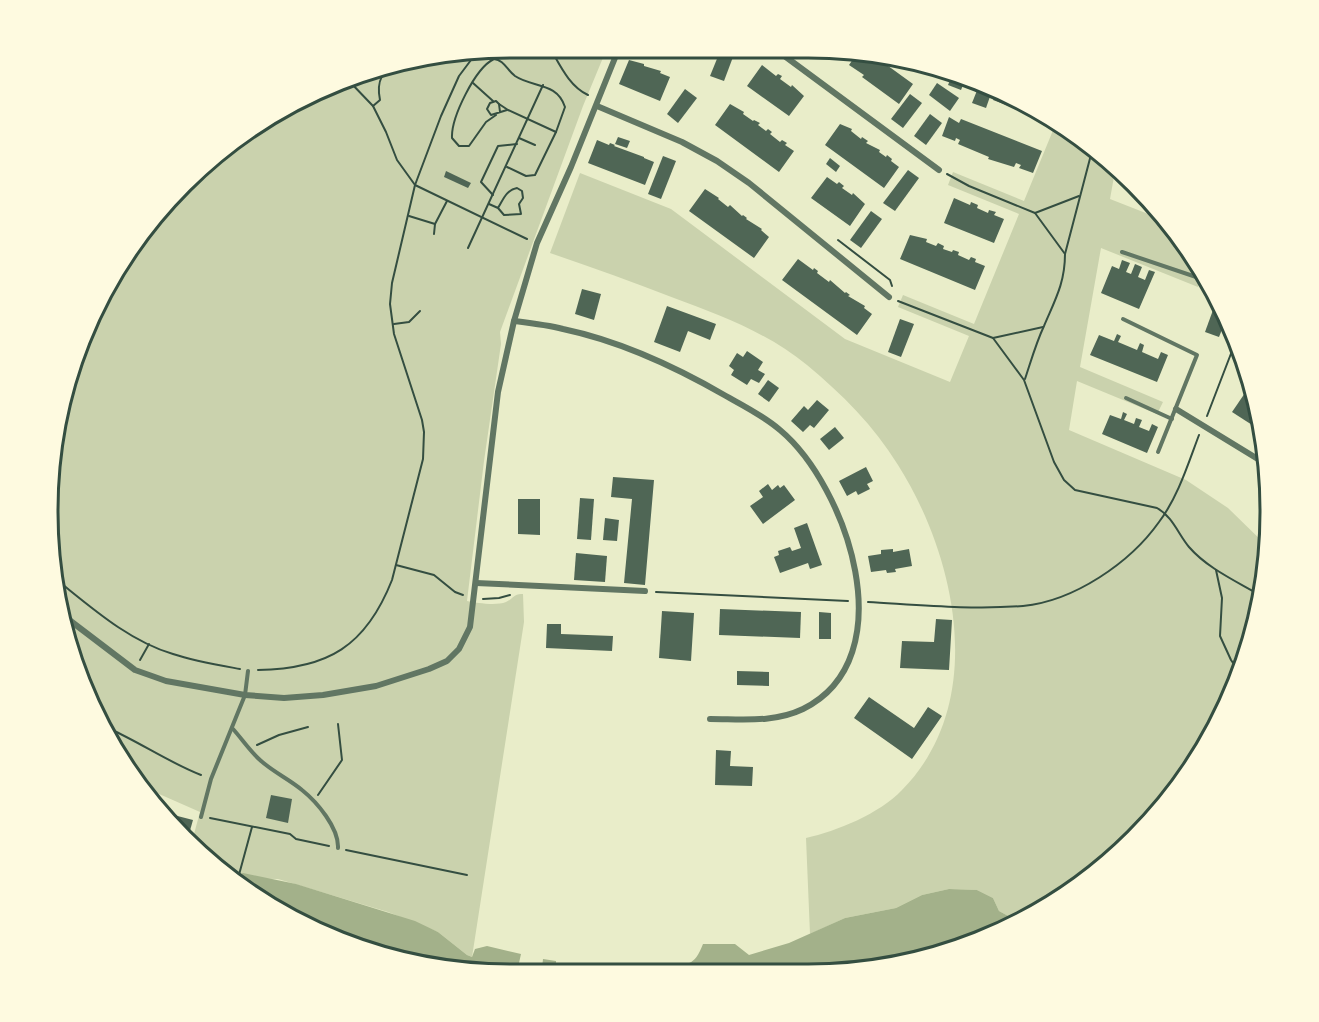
<svg xmlns="http://www.w3.org/2000/svg" width="1319" height="1022" font-family="'Asap Condensed',sans-serif">
<style>
.green{fill:#cad2ad}
.water{fill:#a3b18a}
.building{fill:#4f6655}
.lines{fill:none;stroke-linecap:round;stroke-linejoin:round}
.path{stroke:#344e41;stroke-width:2}
.service{stroke:#617663;stroke-width:4}
.minor{stroke:#617663;stroke-width:6}
.rim{fill:none;stroke:#344e41;stroke-width:3}
</style>
<rect width="100%" height="100%" fill="#e9edc9"/>
<!-- green -->
<g class="green">
<path d="M511,48H607L583,106L500,332L501,344L484,461L467,601C477,603 496,606 506,602C513,599 514,593 523,594L524,622L472,957L467,955L438,932L388,912L278,879L232,878L191,845L200,812L141,786L126,768L72,660L49,541L64,391L110,280L183,184L279,110L391,64Z"/>
<path d="M1056,123L1090,143L1115,171L1110,199L1161,219L1193,254L1204,273L1198,287L1101,248L1080,367L1163,402L1157,414L1077,381L1069,430L1186,480L1228,508L1268,547L1262,602L1236,688L1193,769L1135,839L1083,882L1051,899L1010,917L999,911L993,898L977,890L949,889L922,895L896,908L845,918L810,934L806,838C837,831 879,814 902,790C988,703 957,558 898,465C874,426 842,394 807,365C768,333 720,315 674,298C633,282 591,267 550,253L580,173L671,209L845,339L950,382L969,336L898,307L903,295L974,324L1019,214L948,185L953,172L1024,201Z"/>
</g>
<!-- water -->
<g class="water">
<path d="M243,873L296,884L415,921L438,932L467,955L472,957L475,949L487,946L521,954L519,963L542,968L543,959L556,961V964L566,970H450L334,939L254,896L232,878Z"/>
<path d="M1083,882L1065,896L957,949L868,970H665V967C688,964 694,967 703,944H735L749,955L789,943L845,918L896,908L922,895L949,889L977,890L993,898L999,911L1010,917L1051,899Z"/>
</g>
<!-- building -->
<g class="building">
<path d="M670,48H679L696,49L693,58Z"/>
<path d="M721,49H736L724,81L710,76Z"/>
<path d="M858,52L869,56L873,55L913,84L899,104L862,77L864,75L849,65Z"/>
<path d="M629,60L644,64V66L661,71L660,73L670,77L660,101L619,84Z"/>
<path d="M762,65L776,76L778,74L782,76L780,79L791,87L792,85L804,96L789,116L747,86Z"/>
<path d="M953,73L966,78L961,90L948,85Z"/>
<path d="M937,83L959,98L950,111L929,95Z"/>
<path d="M980,83L993,88L986,108L972,103Z"/>
<path d="M685,89L697,98L678,123L667,114Z"/>
<path d="M997,90L1013,96L1056,124L993,100Z"/>
<path d="M910,94L922,103L903,128L891,119Z"/>
<path d="M730,104L744,112L743,114L753,121L754,120L760,123L758,125L766,131L768,129L772,132L770,134L780,142L782,140L787,143L785,145L794,151L779,172L715,125Z"/>
<path d="M930,114L942,123L926,145L914,136Z"/>
<path d="M949,117L959,123L961,119L1042,151L1033,173L1019,168L1021,165L1016,163L1014,167L988,159L989,157L958,144L960,140L956,138L955,141L942,136Z"/>
<path d="M840,124L852,129L851,131L861,139L862,137L868,141L866,143L880,150L879,152L886,157L887,155L892,159L891,161L899,167L884,188L825,145Z"/>
<path d="M618,137L630,141L627,148L615,144Z"/>
<path d="M597,140L609,145L610,143L615,145L614,146L644,157V158L654,162L645,185L588,163Z"/>
<path d="M663,156L676,161L661,199L648,194Z"/>
<path d="M830,158L840,166L836,172L826,164Z"/>
<path d="M908,170L919,178L895,211L883,203Z"/>
<path d="M446,171L471,183L468,188L444,177Z"/>
<path d="M827,177L837,184L839,182L844,186L842,188L852,195L853,193L865,204L850,226L811,198Z"/>
<path d="M705,189L719,198L718,199L728,207L730,205L742,216L743,215L747,218L746,219L762,229L761,230L769,237L754,258L689,211Z"/>
<path d="M954,198L970,205L971,202L978,205L977,208L988,213L989,210L996,212L994,215L1004,219L994,243L944,223Z"/>
<path d="M871,211L882,219L861,248L850,240Z"/>
<path d="M910,235L927,239L926,242L936,246L938,243L944,246L943,249L952,252L953,250L959,252L958,255L969,260L971,257L976,259L975,262L985,266L975,290L900,259Z"/>
<path d="M798,259L813,270L814,268L818,271L817,273L829,282L830,280L845,293L846,292L850,295L848,296L865,306L864,308L872,314L857,335L782,280Z"/>
<path d="M1122,260L1130,263L1126,272L1131,274L1135,264L1142,267L1138,277L1145,280L1149,270L1155,272L1139,309L1101,293L1112,266L1119,269Z"/>
<path d="M582,289L601,294L594,320L575,314Z"/>
<path d="M1217,299L1227,317L1219,337L1205,332Z"/>
<path d="M667,306L716,324L710,340L688,331L680,352L654,342Z"/>
<path d="M900,319L914,324L901,357L888,352Z"/>
<path d="M1117,334L1121,336L1118,342L1137,350L1140,343L1144,345L1142,352L1158,359L1161,352L1168,355L1157,382L1090,355L1099,335L1114,341Z"/>
<path d="M747,351L763,362L758,370L765,374L759,383L751,379L747,385L731,375L734,370L729,366L737,353L743,357Z"/>
<path d="M768,380L779,388L769,402L758,394Z"/>
<path d="M1245,393L1256,401L1263,432L1232,412Z"/>
<path d="M817,400L829,410L814,428L810,425L803,432L791,421L804,406L808,410Z"/>
<path d="M1123,412L1127,414L1124,420L1134,424L1136,418L1142,420L1139,427L1149,431L1152,424L1158,427L1147,453L1102,434L1110,415L1121,419Z"/>
<path d="M835,427L844,438L829,450L820,439Z"/>
<path d="M866,467L873,481L867,484L870,489L858,495L856,491L847,496L839,481Z"/>
<path d="M613,477L654,480L645,585L624,583L632,499L611,497Z"/>
<path d="M768,484L772,490L778,485L780,488L784,485L795,500L763,524L750,506L763,497L759,491Z"/>
<path d="M580,498L594,499L591,540L577,539Z"/>
<path d="M518,499H540V535L518,534Z"/>
<path d="M605,518L619,520L617,541L603,540Z"/>
<path d="M807,523L822,565L810,569L808,563L780,573L774,557L779,555L778,551L790,547L792,551L801,548L794,528Z"/>
<path d="M893,549V552L909,549L912,566L895,569L896,572L887,573L886,570L871,572L868,556L881,554V550Z"/>
<path d="M576,553L607,556L605,582L574,580Z"/>
<path d="M720,609L801,612L800,638L719,635Z"/>
<path d="M662,611L694,613L691,661L659,658Z"/>
<path d="M819,612L831,613V639H819Z"/>
<path d="M936,619L952,620L949,670L900,668L902,641L934,642Z"/>
<path d="M547,624H561V634L613,636L612,651L546,648Z"/>
<path d="M737,671L769,672V686L737,685Z"/>
<path d="M869,697L914,728L928,707L942,716L912,759L854,718Z"/>
<path d="M716,750L731,751L730,766L753,767L752,786L715,785Z"/>
<path d="M271,795L292,799L288,823L266,818Z"/>
<path d="M162,812L193,820L187,841L183,838Z"/>
</g>
<g class="lines">
<!-- path -->
<g class="path">
<path d="M550,48C560,65 569,86 588,95"/>
<path d="M349,81L373,106L386,132L397,160L415,185L527,239"/>
<path d="M473,83L493,101"/>
<path d="M499,104L508,110L556,132"/>
<path d="M373,106L380,100C376,81 382,69 400,63"/>
<path d="M500,112L499,104L496,101L490,103L487,109L491,115L507,110"/>
<path d="M496,115L486,122L469,146H459L452,138C451,118 475,68 494,59C504,60 507,70 515,76C533,88 557,82 565,107L556,132L535,175L526,176L507,167"/>
<path d="M519,138L535,145"/>
<path d="M947,174L969,186L1035,213L1065,254"/>
<path d="M493,195L481,182L498,146L517,144"/>
<path d="M489,204L498,208C503,200 506,190 517,188L522,191L523,198L519,204L521,214L504,215L498,208"/>
<path d="M1035,213L1079,196"/>
<path d="M409,216L435,224"/>
<path d="M434,234L435,224L447,201"/>
<path d="M838,240L890,280L892,286"/>
<path d="M468,248L543,85"/>
<path d="M898,301L993,338L1024,380L1054,462L1064,480L1075,490L1157,508C1173,517 1178,534 1189,547C1208,569 1238,582 1263,597"/>
<path d="M394,324L409,322L420,311"/>
<path d="M993,338L1043,327"/>
<path d="M1025,379C1031,361 1036,343 1044,326C1055,300 1065,283 1065,254L1093,147"/>
<path d="M1207,416L1237,338"/>
<path d="M396,565L434,575L455,592L463,595"/>
<path d="M1216,570L1222,598L1220,636L1231,660L1240,673"/>
<path d="M57,580C92,608 129,641 173,654C194,661 218,665 240,669"/>
<path d="M656,592L848,601"/>
<path d="M483,599L499,598L510,595"/>
<path d="M868,602C920,605 972,610 1023,606C1074,601 1130,563 1159,522C1178,497 1188,464 1199,435"/>
<path d="M140,660L149,644"/>
<path d="M258,670C328,669 366,646 392,580L423,459L424,432L422,420L394,334L390,304L392,283L415,185L441,116L459,76L471,60L480,52"/>
<path d="M110,729C141,743 170,763 201,775"/>
<path d="M257,745L279,735L308,727"/>
<path d="M318,795L342,760L338,724"/>
<path d="M210,818L290,834L296,839L329,846"/>
<path d="M346,850L467,875"/>
<path d="M237,882L252,827"/>
</g>
<!-- service -->
<g class="service">
<path d="M1122,252L1208,281"/>
<path d="M1123,319L1197,355L1158,452"/>
<path d="M1126,398L1172,419"/>
<path d="M233,729C242,739 250,751 260,760C273,772 289,779 302,790C317,802 339,828 338,848"/>
<path d="M201,817L211,779L245,695L248,671"/>
</g>
<!-- minor -->
<g class="minor">
<path d="M775,49L939,170"/>
<path d="M597,106L682,142L717,161L749,183L889,297"/>
<path d="M514,321C530,323 547,325 563,329C620,341 676,367 726,396C744,406 764,416 780,430C847,486 906,658 803,709C774,723 742,719 710,719"/>
<path d="M1176,409L1266,464"/>
<path d="M476,583L645,591"/>
<path d="M64,616L135,670L152,676L166,681L245,695L284,698L323,695L376,686L429,669L447,661L459,649L470,627L498,392L514,321L537,243L571,167L619,48"/>
</g>
</g>
<!-- crop -->
<path d="M0 0H1319V1022H0ZM510 58H808A452 452 0 0 1 1260 510V512A452 452 0 0 1 808 964H510A452 452 0 0 1 58 512V510A452 452 0 0 1 510 58Z" fill="#fefae0" fill-rule="evenodd"/>
<path class="rim" d="M510 58H808A452 452 0 0 1 1260 510V512A452 452 0 0 1 808 964H510A452 452 0 0 1 58 512V510A452 452 0 0 1 510 58Z"/>
</svg>
